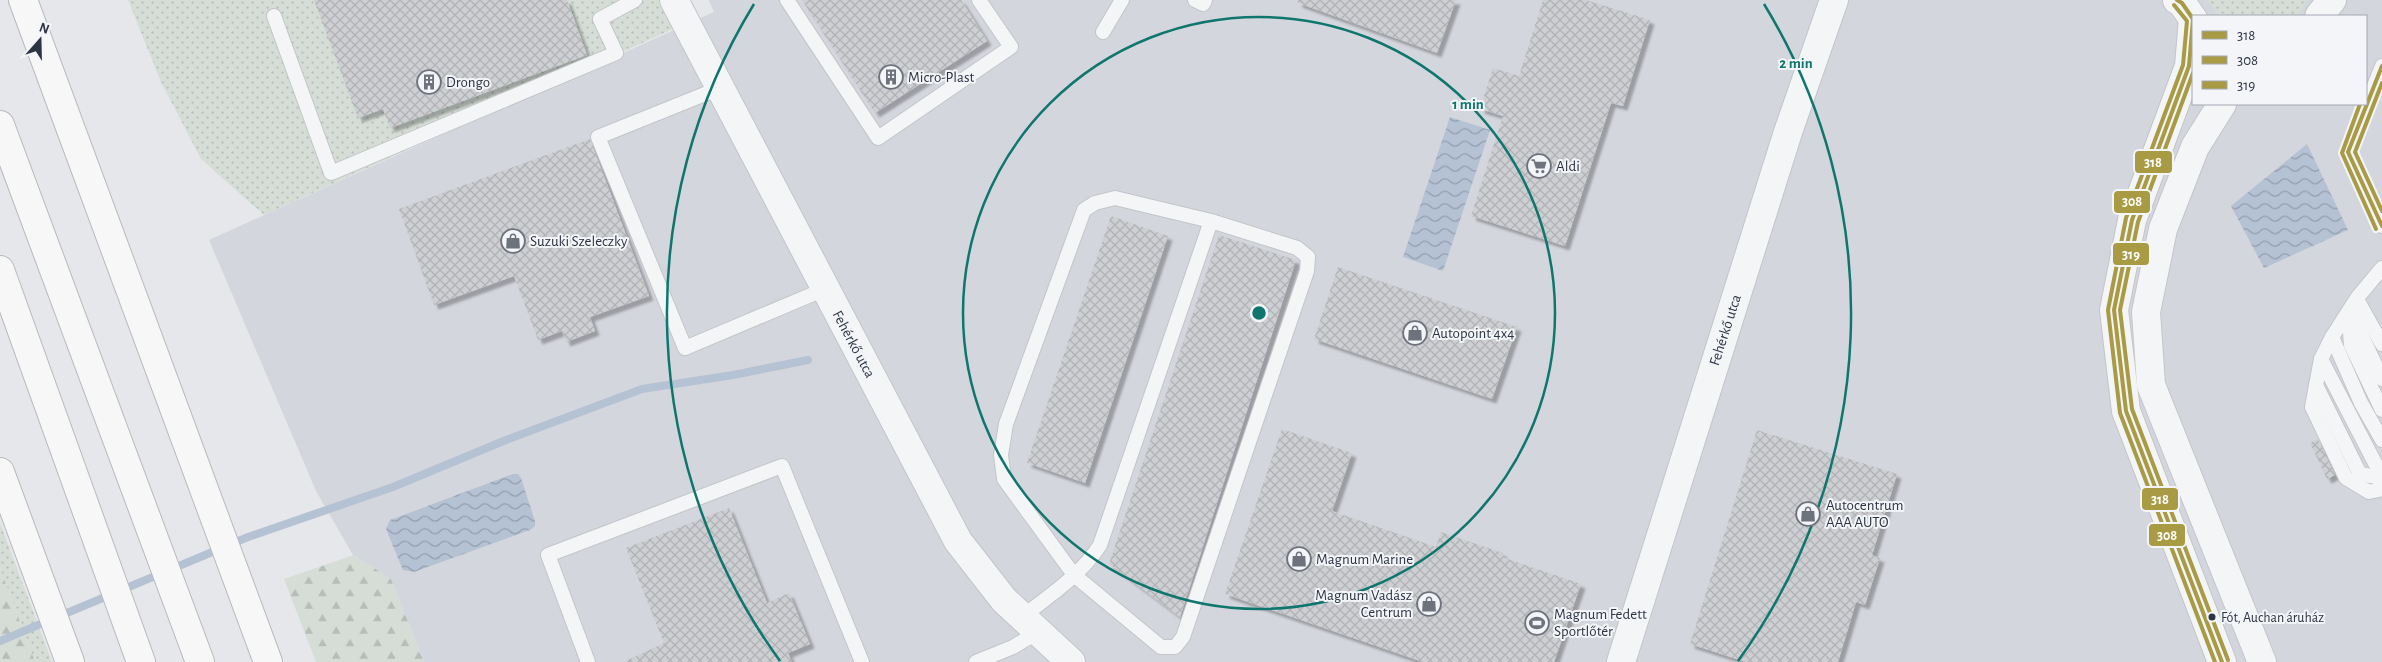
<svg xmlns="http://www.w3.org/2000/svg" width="2382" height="662" font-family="'Alegreya Sans',sans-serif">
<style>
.built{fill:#d4d6dd;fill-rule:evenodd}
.grass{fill:url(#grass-dots)}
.forest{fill:url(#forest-firs)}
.water{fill:url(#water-waves)}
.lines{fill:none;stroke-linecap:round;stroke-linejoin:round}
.stream{stroke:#b5c2d4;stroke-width:8}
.building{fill:url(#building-cross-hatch);filter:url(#shadow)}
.lane-casing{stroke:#c3c5c8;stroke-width:16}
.street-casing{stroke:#c3c5c8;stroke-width:30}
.highway-casing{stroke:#b7babe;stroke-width:30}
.lane{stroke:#f4f5f6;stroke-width:14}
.street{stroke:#f4f5f6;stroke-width:28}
.highway{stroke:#f7f7f8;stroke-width:28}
.bus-1-casing{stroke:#f3f5f8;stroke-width:8}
.bus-2-casing{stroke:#f3f5f8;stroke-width:8}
.bus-3-casing{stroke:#f3f5f8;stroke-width:8}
.bus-1{stroke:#a89b43;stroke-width:4}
.bus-2{stroke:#a89b43;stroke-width:4}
.bus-3{stroke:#a89b43;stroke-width:4}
.ring{fill:none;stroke:#0f766e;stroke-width:2.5}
.bus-dot{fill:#2c3343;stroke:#f3f5f8;stroke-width:2}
.labels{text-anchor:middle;stroke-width:4;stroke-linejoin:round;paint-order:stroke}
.bus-label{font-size:14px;fill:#2c3343;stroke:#f3f5f8;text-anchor:start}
.poi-label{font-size:15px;fill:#2c3343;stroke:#f3f5f8;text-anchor:start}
.street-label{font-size:15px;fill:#2c3343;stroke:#f3f5f8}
.centre{fill:#0f766e;stroke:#f3f5f8;stroke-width:2.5}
.ring-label{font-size:15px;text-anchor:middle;font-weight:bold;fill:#0f766e;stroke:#f3f5f8;stroke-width:4;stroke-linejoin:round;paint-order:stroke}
.line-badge{stroke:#f3f5f8;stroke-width:2}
.badge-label{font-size:14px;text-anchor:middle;font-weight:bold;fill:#fff}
</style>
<defs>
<pattern id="grass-dots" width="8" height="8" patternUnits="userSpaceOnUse" patternTransform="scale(1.25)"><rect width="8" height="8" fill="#d5ddd6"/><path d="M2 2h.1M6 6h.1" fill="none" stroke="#b7beb9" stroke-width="1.8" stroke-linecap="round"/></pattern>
<pattern id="forest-firs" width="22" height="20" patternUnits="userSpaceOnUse" patternTransform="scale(1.25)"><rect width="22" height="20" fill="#d5ddd6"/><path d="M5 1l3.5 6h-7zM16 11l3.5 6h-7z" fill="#b7beb9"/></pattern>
<pattern id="water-waves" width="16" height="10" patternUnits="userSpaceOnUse" patternTransform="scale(1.25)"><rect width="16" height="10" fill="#b5c2d4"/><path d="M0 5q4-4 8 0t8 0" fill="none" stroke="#939eae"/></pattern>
<pattern id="building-cross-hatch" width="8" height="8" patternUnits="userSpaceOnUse" patternTransform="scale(1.25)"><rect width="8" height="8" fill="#cdcfd2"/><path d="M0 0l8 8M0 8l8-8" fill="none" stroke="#b0b2b6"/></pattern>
<filter id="shadow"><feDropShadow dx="4.5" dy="4.5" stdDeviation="1" flood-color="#0004"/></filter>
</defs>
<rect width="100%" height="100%" fill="#e5e7ea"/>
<!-- built -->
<path class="built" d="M709,0H2382V662H424L391,579L353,555L316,491L209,240L714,12ZM2193,16H2366V104H2193Z"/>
<!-- grass -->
<g class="grass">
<path d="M128,0H660L675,28L264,215L201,159L161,82Z"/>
<path d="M2207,0H2308L2297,16H2219Z"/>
<path d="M0,523L52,662H35L0,568Z"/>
</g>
<!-- forest -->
<g class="forest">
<path d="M354,555L391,579L424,662H316L284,579Z"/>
<path d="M0,568L35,662H0Z"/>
</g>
<!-- water -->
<g class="water">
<path d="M1450,117L1490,130L1443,271L1403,257Z"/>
<path d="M2307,144L2348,230L2264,268L2231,206Z"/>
<path d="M513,474H518L521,478L535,521V526L530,530L414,572L403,570L386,529L390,520Z"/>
</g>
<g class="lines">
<!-- stream -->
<path class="stream" d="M0,641L248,537L393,487L506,440L642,389L733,375L808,360"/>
</g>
<!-- building -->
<g class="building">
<path d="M314,0H567L587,55L390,128L383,109L358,118Z"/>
<path d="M802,0H961L987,41L875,113Z"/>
<path d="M1298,0H1456L1437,53L1298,3Z"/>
<path d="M1543,0H1586L1650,20L1623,106L1611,103L1565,246L1471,216L1503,116L1480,109L1493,68L1519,76Z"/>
<path d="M590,139L649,296L590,317L595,331L566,342L562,331L538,340L514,276L434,305L399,209Z"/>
<path d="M1111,216L1168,236L1085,483L1027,463Z"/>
<path d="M1219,235L1296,260L1180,617L1109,564Z"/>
<path d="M1338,267L1517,327L1492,399L1314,339Z"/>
<path d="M1282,429L1352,453L1332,511L1436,547L1441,532L1503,553L1502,557L1581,584L1554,662H1423L1225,594Z"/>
<path d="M1757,430L1897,474L1872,555L1880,558L1865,605L1856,602L1838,662H1746L1690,644Z"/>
<path d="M2318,439L2335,475L2327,479L2310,443Z"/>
<path d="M729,508L767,603L789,593L810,644L788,653L792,662H624L664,643L626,548Z"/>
</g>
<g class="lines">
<!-- lane casing -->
<g class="lane-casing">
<g id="lane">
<path d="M787,0L878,138L1011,47L979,0"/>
<path d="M1195,0L1203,4L1205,0"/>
<path d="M274,16L331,173L616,53L600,19L635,0"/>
<path d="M1103,32L1122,0"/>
<path d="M2382,66L2348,152L2382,226"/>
<path d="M720,88L598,137L685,348L825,289"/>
<path d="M2382,268L2357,298L2332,337L2361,403L2382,440"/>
<path d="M2359,303L2382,344"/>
<path d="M2355,306L2350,332L2351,345L2382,410"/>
<path d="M2358,313V328L2382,379"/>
<path d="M2332,337L2321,359L2376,465L2382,469"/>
<path d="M2321,359L2316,385L2360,474L2382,478"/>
<path d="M2316,385L2312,407L2346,478L2369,492L2382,489"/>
<path d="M1022,617C1050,595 1081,575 1100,545L1211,221L1297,248L1308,257L1307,271L1183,637L1175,647H1161L1074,575L1004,479L1001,455L1006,424L1084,210L1095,203L1115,198L1211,221"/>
<path d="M588,662L548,555L782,466L862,662"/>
<path d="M976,662L1013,647L1038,632"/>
</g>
</g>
<!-- street casing -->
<g class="street-casing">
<g id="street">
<path d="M674,0L958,541L1004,600L1071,662"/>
<path d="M2177,0L2182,3L2193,19"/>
<path d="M2319,16L2332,0"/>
<path d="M2193,19L2189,66L2132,220L2114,310L2126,411L2222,662"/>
<path d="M2222,104L2195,147L2163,229L2146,312L2151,385L2262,662"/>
<path d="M1621,662L1788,132L1834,0"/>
</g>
</g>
<!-- highway casing -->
<g class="highway-casing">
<g id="highway">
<path d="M23,0L268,662"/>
<path d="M0,125L200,662"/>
<path d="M0,270L141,662"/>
<path d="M0,472L70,662"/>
</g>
</g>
<!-- lane -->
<use href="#lane" class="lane"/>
<!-- street -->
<use href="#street" class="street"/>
<!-- highway -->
<use href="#highway" class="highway"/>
<!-- bus-1 casing -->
<g class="bus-1-casing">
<g id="bus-1">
<path d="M2177,0L2182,3L2193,19L2189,66L2132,220L2114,310L2126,411L2222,662"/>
<path d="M2382,66L2348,152L2382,226"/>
</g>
</g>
<!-- bus-2 casing -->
<g class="bus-2-casing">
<g id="bus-2">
<path d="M2174,5L2187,21L2183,65L2126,218L2108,310L2120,413L2215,662"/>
<path d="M2360,104L2342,153L2376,229"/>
</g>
</g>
<!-- bus-3 casing -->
<g class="bus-3-casing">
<g id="bus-3">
<path d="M2193,73L2138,222L2120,310L2132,409L2228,660"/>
<path d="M2382,83L2355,152L2382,211"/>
</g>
</g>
<!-- bus-1 -->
<use href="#bus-1" class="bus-1"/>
<!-- bus-2 -->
<use href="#bus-2" class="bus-2"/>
<!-- bus-3 -->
<use href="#bus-3" class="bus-3"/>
</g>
<!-- distance rings -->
<g class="ring">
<circle cx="1259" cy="313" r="296"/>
<path d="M780 661A592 592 0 0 1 754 4M1764 4A592 592 0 0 1 1738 661"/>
</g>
<!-- icons -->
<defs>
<g id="building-ring" transform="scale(1.25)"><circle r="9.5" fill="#f3f5f8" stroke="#6d727d" stroke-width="1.5"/><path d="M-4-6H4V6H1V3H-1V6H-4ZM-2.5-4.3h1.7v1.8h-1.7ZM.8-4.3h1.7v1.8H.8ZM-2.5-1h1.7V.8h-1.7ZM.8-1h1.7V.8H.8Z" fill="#6d727d"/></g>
<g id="supermarket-ring" transform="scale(1.25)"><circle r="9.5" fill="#f3f5f8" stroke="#6d727d" stroke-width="1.5"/><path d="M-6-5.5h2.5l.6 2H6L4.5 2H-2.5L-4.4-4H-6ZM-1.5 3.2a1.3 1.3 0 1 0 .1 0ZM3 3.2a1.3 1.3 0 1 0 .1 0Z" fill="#6d727d"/></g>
<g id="shop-ring" transform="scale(1.25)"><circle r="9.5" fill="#f3f5f8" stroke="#6d727d" stroke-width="1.5"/><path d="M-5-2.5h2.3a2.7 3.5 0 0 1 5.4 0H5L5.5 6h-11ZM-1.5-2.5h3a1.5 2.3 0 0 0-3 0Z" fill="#6d727d"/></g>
<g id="stadium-ring" transform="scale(1.25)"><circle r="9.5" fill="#f3f5f8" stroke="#6d727d" stroke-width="1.5"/><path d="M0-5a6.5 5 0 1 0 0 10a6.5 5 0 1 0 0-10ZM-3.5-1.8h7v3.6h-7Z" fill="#6d727d"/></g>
</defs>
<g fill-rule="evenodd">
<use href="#building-ring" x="891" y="77"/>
<use href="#building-ring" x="429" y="82"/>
<use href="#supermarket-ring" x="1539" y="166"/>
<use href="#shop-ring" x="513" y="241"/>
<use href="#shop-ring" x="1415" y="333"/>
<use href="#shop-ring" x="1808" y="514"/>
<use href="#shop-ring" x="1299" y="559"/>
<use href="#shop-ring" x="1429" y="604"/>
<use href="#stadium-ring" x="1537" y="623"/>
</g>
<!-- markers -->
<circle class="bus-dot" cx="2212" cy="617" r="4.5"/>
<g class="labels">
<!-- bus labels -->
<g class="bus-label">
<text x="2221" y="622">Fót, Auchan áruház</text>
</g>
<!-- poi labels -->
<g class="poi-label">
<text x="908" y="82">Micro-Plast</text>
<text x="446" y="87">Drongo</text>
<text x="1556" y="171">Aldi</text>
<text x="530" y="246">Suzuki Szeleczky</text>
<text x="1432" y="338">Autopoint 4x4</text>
<text x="1826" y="510">Autocentrum<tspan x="1826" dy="17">AAA AUTO</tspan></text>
<text x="1316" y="564">Magnum Marine</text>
<text x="1412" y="600" text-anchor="end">Magnum Vadász<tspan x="1412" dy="17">Centrum</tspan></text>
<text x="1554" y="619">Magnum Fedett<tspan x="1554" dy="17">Sportlőtér</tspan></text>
</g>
<!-- street labels -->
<g class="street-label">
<text transform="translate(1725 330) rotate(-72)" y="5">Fehérkő utca</text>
<text transform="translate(854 344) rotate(62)" y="5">Fehérkő utca</text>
</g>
</g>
<circle cx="1259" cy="313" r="8" class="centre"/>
<g class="ring-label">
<text x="1796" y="68">2 min</text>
<text x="1468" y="109">1 min</text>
</g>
<g class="line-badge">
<rect x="2134" y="150" width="39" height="24" rx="5" fill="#a89b43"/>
<rect x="2113" y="190" width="38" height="24" rx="5" fill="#a89b43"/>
<rect x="2112" y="242" width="38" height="24" rx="5" fill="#a89b43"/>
<rect x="2141" y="487" width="38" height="24" rx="5" fill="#a89b43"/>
<rect x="2148" y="523" width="38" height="24" rx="5" fill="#a89b43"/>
</g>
<g class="badge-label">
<text x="2153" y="167">318</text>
<text x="2132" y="206">308</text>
<text x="2131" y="259">319</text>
<text x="2160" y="504">318</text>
<text x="2167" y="540">308</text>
</g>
<!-- legend -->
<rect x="2192" y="15" width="175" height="90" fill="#f3f5f8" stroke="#a3a7b0"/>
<rect x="2202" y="31" width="25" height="8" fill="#a89b43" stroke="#a3a7b0"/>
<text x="2237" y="40" font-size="15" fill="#2c3343">318</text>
<rect x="2202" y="56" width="25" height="8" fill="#a89b43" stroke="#a3a7b0"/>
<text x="2237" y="65" font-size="15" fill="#2c3343">308</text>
<rect x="2202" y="81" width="25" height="8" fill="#a89b43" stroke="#a3a7b0"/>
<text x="2237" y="90" font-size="15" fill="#2c3343">319</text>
<!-- north arrow -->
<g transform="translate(40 40) rotate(20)" stroke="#f3f5f8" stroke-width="4" paint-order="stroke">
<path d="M0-4L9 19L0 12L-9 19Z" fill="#2c3343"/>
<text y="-8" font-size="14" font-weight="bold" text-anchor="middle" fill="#2c3343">N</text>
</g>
</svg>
